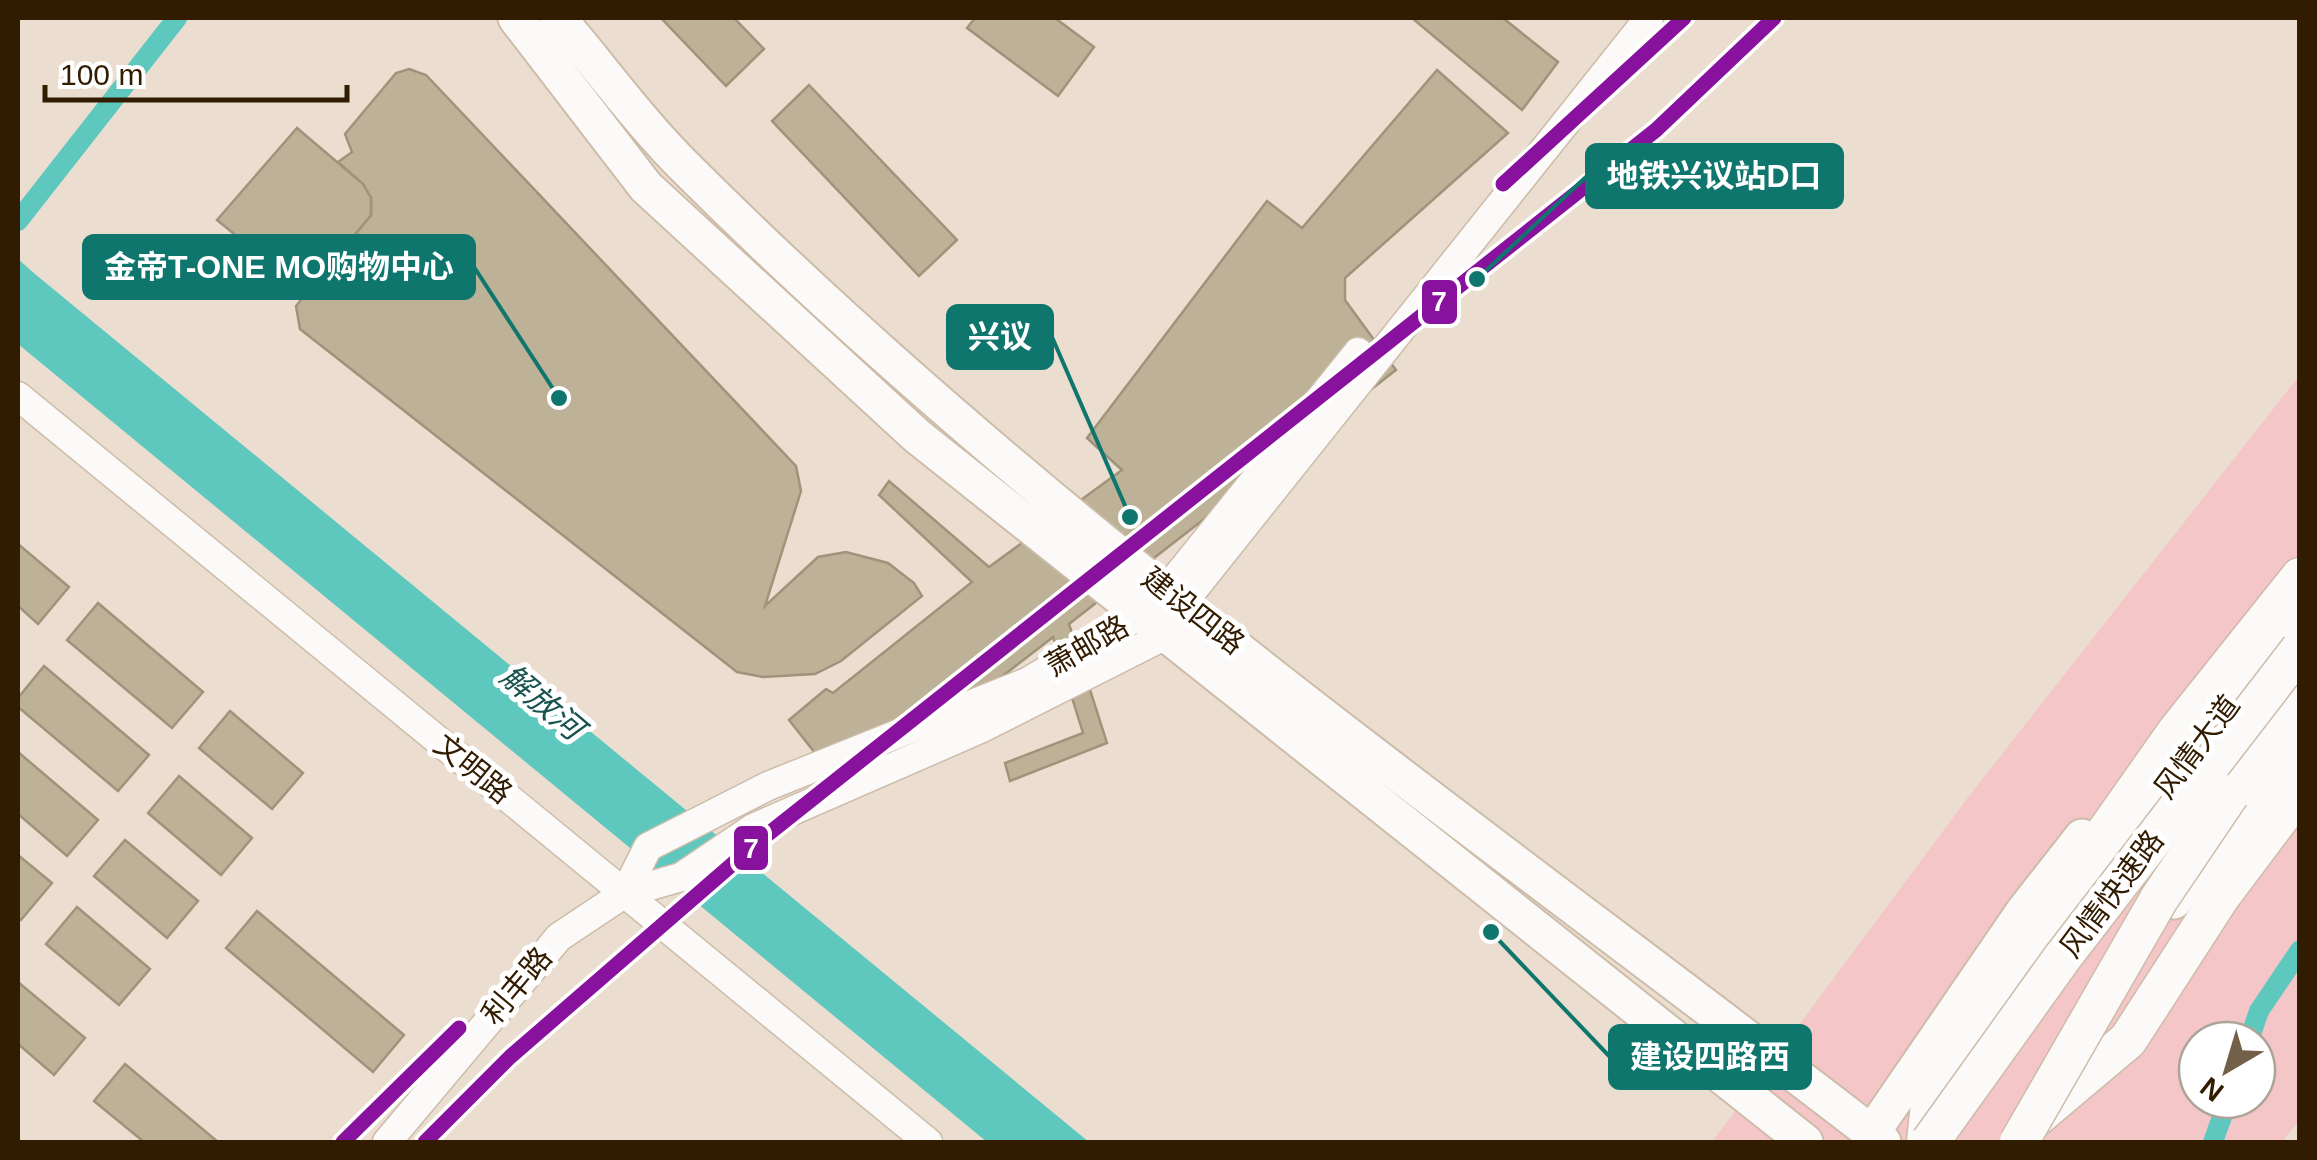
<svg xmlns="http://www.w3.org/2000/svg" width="2317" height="1160" font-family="Helvetica,'Noto Sans SC',sans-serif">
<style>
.green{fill:#f4c6c7;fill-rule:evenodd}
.water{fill:#5ec8be}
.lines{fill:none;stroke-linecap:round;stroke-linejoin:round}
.canal{stroke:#5ec8be;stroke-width:20}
.building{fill:#bdb198;stroke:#9f937a;stroke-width:2.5}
.tertiary-casing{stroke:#cdbca9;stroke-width:31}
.primary-casing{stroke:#cdbca9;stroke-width:39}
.trunk-casing{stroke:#cdbca9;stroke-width:41}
.tertiary{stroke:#fcfaf8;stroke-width:28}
.primary{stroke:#fcfaf8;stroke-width:35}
.trunk{stroke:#fcfaf8;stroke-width:38}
.trunk-bridge-casing{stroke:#cdbca9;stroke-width:41;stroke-linecap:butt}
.trunk-bridge{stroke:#fcfaf8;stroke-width:38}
.metro-1-casing{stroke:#fff;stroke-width:22}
.metro-1{stroke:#88129e;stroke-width:15}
.labels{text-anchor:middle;stroke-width:10;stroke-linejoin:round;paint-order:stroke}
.street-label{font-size:30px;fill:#321c01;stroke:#fff}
.water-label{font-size:32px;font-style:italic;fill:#18534f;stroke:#fff}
.leader{fill:none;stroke:#0f766e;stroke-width:4}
.callout-dot{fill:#0f766e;stroke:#fff;stroke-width:4}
.callout{fill:#0f766e;stroke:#0f766e;stroke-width:4}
.callout-label{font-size:32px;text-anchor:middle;font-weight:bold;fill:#fff}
.line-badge{stroke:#fff;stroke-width:4}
.badge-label{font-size:28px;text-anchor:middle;font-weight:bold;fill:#fff}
</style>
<rect width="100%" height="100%" fill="#ebded0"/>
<!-- green -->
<path class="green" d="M2299,376L2300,1119L2282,1142H1712L1969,796ZM2197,1040H2257V1100H2197Z"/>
<!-- water -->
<path class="water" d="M18,259L35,274L1089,1142H987L18,344Z"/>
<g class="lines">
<!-- canal -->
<g class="canal">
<path d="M18,221L177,18"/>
<path d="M2249,1040L2259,1011L2300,950"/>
<path d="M2213,1142L2228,1100"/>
</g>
</g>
<!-- building -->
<g class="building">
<path d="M661,18H734L764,49L726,86Z"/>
<path d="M975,18H1055L1094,47L1058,96L967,28Z"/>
<path d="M1412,18H1503L1558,62L1522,110Z"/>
<path d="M409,69L426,75L796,466L801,491L765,606L818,557L846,552L888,563L914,583L922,596L841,661L815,674L763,677L737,672L300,329L296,306L371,215V198L363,184L338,162L352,152L345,134L396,73Z"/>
<path d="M1437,70L1508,133L1345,278V300L1396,370L1069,624L1107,743L1010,781L1005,763L1083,733L1053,637L893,761L852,800L789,720L826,689L833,693L972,582L879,495L889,481L989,567L1122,470L1087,438L1267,201L1302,228Z"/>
<path d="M809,85L957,240L919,276L772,121Z"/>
<path d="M297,128L363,184L371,198V215L307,293L217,220Z"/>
<path d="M18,544L69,587L38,624L18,606Z"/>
<path d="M98,603L203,692L172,728L67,640Z"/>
<path d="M44,666L149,755L118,791L18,707V698Z"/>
<path d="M230,711L303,773L272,809L199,748Z"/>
<path d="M18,752L98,820L67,856L18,814Z"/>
<path d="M179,776L252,838L221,875L148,813Z"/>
<path d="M125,840L198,901L167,938L94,876Z"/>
<path d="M18,855L52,883L21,920L18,917Z"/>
<path d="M77,907L150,969L119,1005L46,944Z"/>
<path d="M257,911L404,1035L373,1072L226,948Z"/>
<path d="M18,982L85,1038L54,1075L18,1044Z"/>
<path d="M125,1064L218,1142H144L94,1101Z"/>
</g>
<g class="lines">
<!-- tertiary casing -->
<g class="tertiary-casing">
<g id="tertiary">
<path d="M18,396L928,1142"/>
<path d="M625,893L648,847L768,786L1027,682L1140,615L1166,590L1358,352"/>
<path d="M387,1142L559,937L625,893L681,877L753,828L980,729L1166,635L1182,604L1649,18"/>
</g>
</g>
<!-- primary casing -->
<g class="primary-casing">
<g id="primary">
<path d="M516,18L646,187L917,436L1805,1142"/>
<path d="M558,18C601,68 641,124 689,171C1052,533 1478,829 1883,1142"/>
<path d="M2174,901L2300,743"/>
<path d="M2040,958L2300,610"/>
<path d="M1871,1134L2024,911L2082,837"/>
</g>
</g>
<!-- trunk casing -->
<g class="trunk-casing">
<g id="trunk">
<path d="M2230,794L2300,705"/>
<path d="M2033,1120L2128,1040L2221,896L2300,791"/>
<path d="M1926,1142L1931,1094L1972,1022L2177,731L2300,577"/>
</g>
</g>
<!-- tertiary -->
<use href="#tertiary" class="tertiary"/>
<!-- primary -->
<use href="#primary" class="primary"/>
<!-- trunk -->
<use href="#trunk" class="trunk"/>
<!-- trunk-bridge casing -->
<g class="trunk-bridge-casing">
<g id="trunk-bridge">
<path d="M1930,1142L2062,958L2300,649"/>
<path d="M2019,1142L2159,899L2230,794"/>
</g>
</g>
<!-- trunk-bridge -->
<use href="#trunk-bridge" class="trunk-bridge"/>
<!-- metro-1 casing -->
<g class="metro-1-casing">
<g id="metro-1">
<path d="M1503,184L1684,18"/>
<path d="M343,1142L459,1028"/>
<path d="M425,1142L510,1057L758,842L1656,130L1774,18"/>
</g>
</g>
<!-- metro-1 -->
<use href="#metro-1" class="metro-1"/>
</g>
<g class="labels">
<!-- street labels -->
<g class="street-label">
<text transform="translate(1193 611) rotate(38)" y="10">建设四路</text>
<text transform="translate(1087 646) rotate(-30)" y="10">萧邮路</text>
<text transform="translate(2197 747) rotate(-53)" y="10">风情大道</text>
<text transform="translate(473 769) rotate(39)" y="10">文明路</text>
<text transform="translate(2112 894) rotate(-53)" y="10">风情快速路</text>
<text transform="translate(517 986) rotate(-50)" y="10">利丰路</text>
</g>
<!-- water labels -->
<g class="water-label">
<text transform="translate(542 702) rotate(40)" y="11">解放河</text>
</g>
</g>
<!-- callouts -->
<path class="leader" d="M1477 279L1587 176M559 398L474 267M1130 517L1052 337M1491 932L1610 1057"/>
<g class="callout-dot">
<circle cx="1477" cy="279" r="10"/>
<circle cx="559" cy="398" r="10"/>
<circle cx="1130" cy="517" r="10"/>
<circle cx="1491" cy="932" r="10"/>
</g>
<g class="callout">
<rect x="1587" y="145" width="255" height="62" rx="10"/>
<rect x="84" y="236" width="390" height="62" rx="10"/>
<rect x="948" y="306" width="104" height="62" rx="10"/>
<rect x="1610" y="1026" width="200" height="62" rx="10"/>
</g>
<g class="callout-label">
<text x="1714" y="187">地铁兴议站D口</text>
<text x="279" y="278">金帝T-ONE MO购物中心</text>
<text x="1000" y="348">兴议</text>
<text x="1710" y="1068">建设四路西</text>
</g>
<g class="line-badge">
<rect x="1420" y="278" width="39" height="48" rx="10" fill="#88129e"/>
<rect x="732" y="824" width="38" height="48" rx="10" fill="#88129e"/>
</g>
<g class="badge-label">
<text x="1439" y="311">7</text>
<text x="751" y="858">7</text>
</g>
<!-- border -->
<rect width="2317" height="1160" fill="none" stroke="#321c01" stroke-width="40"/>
<!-- north arrow -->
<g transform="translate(2227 1070) rotate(218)"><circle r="48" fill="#ffffff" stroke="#ada499" stroke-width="2.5"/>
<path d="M0-8L18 38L0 25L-18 38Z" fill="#736049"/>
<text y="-15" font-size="28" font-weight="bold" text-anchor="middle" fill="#321c01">N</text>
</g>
<!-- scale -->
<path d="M45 85v15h302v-15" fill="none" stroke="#321c01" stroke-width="5"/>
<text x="60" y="85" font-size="30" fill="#321c01" stroke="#ffffff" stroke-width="8" paint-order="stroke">100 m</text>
</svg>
